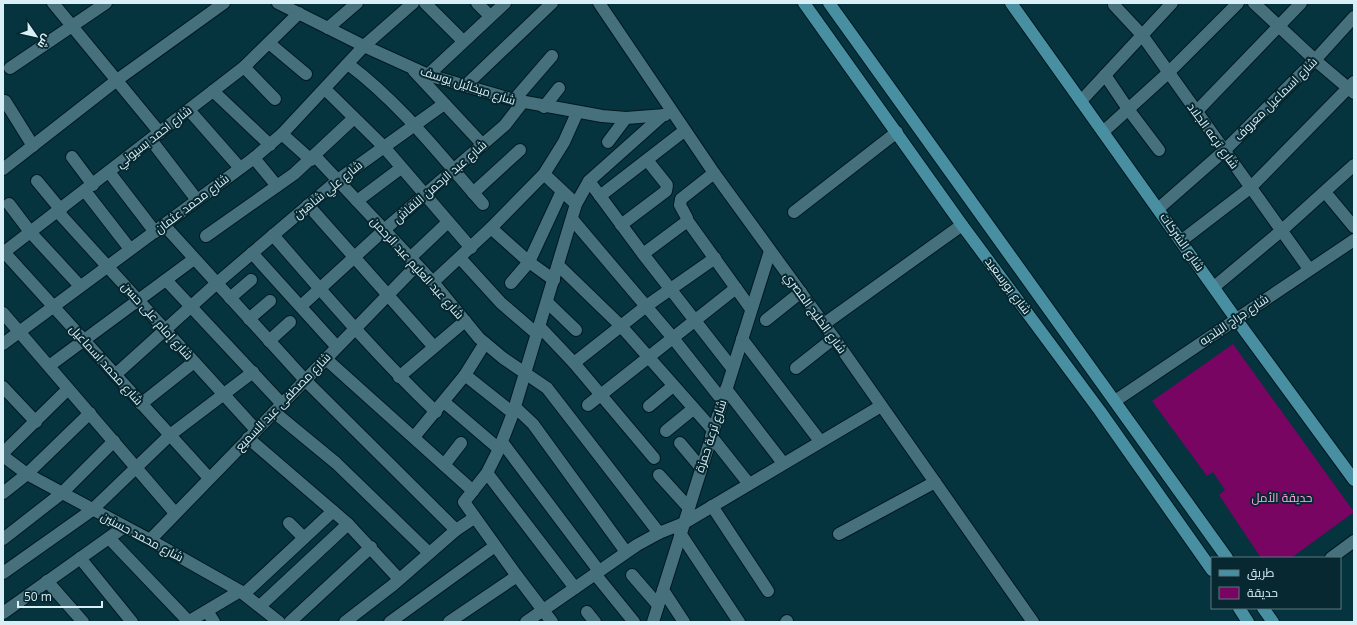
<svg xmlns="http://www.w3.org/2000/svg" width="1357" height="625" font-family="'Open Sans',Cairo,sans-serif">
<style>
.green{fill:#780562}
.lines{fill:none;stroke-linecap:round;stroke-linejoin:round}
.minor-casing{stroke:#001921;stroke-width:14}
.major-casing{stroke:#001921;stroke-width:14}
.minor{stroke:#47707d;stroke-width:12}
.major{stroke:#498fa2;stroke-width:12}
.labels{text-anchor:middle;stroke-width:4;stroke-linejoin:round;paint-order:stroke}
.street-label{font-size:12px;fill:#d9eff6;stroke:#072830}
.park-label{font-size:12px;fill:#fba9e2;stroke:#072830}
</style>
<rect width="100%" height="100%" fill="#05333e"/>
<!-- green -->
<path class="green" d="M1233,344L1354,512L1291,558H1261L1219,495L1225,490L1213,472L1207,476L1152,401Z"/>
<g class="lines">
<!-- minor casing -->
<g class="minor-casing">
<g id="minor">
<path d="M53,3L160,133"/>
<path d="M278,3L364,46L428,75L514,100L602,116L626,118L665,115"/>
<path d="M425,3L463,41"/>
<path d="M477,3L490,16"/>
<path d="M599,3L714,173L834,338L1033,622"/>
<path d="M1254,3L1315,60L1354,93"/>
<path d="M1114,5L1142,35L1309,269"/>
<path d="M328,28L357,3"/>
<path d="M269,43L306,74"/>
<path d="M348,64C400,103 440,155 483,204"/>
<path d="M244,67L275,99"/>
<path d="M10,68L106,3"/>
<path d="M414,71L483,145"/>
<path d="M428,75L505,3"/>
<path d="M1105,75L1128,109L1159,150"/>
<path d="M465,86L552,3"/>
<path d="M325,89L384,147L471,248"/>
<path d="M213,91L270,145"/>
<path d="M514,100L552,56"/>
<path d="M5,101L33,146"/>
<path d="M1081,101L1172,3"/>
<path d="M544,107L559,88"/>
<path d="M189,110L240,168"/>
<path d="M1196,112L1301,3"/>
<path d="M1103,132L1168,73L1238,3"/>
<path d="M282,134L311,160"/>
<path d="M151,140L197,200"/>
<path d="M608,142L626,118"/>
<path d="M315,156L433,282L479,338L503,358L547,388L659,533"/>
<path d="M72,157L93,185"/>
<path d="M254,158L277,186"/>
<path d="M3,169L117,80L224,3"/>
<path d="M109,172L155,232"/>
<path d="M544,174L576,204"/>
<path d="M37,181L61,210"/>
<path d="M589,181L643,254L732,368"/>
<path d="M85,191L130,249"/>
<path d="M1325,192L1354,227"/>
<path d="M473,193L520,150"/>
<path d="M600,196L684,131"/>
<path d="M357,201L401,168"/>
<path d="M9,204L31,233L80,286"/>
<path d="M308,205L434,347"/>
<path d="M1158,209L1224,151L1315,60L1354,17"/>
<path d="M58,212L256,430"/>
<path d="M794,212L897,132"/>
<path d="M572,219L673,338L722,400"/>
<path d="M687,220L751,309"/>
<path d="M164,225L305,380L456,530"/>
<path d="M621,225L666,191L667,185L647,160"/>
<path d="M491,228L529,262L554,280"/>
<path d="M273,235C326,296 378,357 436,412"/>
<path d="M206,236L294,174L354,118"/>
<path d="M1181,241L1250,188L1354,82"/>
<path d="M3,251L209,478"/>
<path d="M3,253L244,67L299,13"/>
<path d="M252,253L337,347"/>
<path d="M643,254L686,222L687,218L680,205L681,199L714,173"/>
<path d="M410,258L448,222"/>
<path d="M460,258L501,303L537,334"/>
<path d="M558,265L621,326L713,430"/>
<path d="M166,280L282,404"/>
<path d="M433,282L491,228L544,174L564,142L577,113"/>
<path d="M511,283L529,262L562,191"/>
<path d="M1214,287L1281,231L1354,165"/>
<path d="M230,298L251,280"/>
<path d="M547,302L576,330"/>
<path d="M301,306L384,230L505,125L522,103"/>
<path d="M3,313L175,513"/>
<path d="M249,319L270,301"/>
<path d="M766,320L801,292"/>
<path d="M824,324L962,225"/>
<path d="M539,326L574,363L654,458"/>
<path d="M742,339L820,441"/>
<path d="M269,341L290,322"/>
<path d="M3,344L254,158L282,134L364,46L413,3"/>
<path d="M326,359L473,491"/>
<path d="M574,363L645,307L715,258"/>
<path d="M49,366L194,259"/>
<path d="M796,368L834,338"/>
<path d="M115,375L217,283L338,180L444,104"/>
<path d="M465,375L513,413"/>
<path d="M399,377L465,321"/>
<path d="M3,387L36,422"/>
<path d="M726,389L783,463"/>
<path d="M1115,401L1354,240"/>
<path d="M444,402L499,449"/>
<path d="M141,404L194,362"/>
<path d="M588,405L736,288"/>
<path d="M649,406L673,386"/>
<path d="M515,407L533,424L626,552"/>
<path d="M274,412L336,463L429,553"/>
<path d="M666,431L693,409"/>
<path d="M711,436L749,484"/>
<path d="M414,437L465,375L485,343"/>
<path d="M248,438L348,524L399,579"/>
<path d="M502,442L599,571"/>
<path d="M680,443L701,468"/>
<path d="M3,453L68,389"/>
<path d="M3,456L27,474L150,540L240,591L279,622"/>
<path d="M444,465L461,443"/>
<path d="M487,473L575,588"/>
<path d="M659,475L688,507"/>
<path d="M3,493L27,474L90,413"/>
<path d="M712,506L768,591"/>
<path d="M289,523L304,538"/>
<path d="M680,533L739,622"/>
<path d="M839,534L935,482"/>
<path d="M109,538L189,622"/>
<path d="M3,539L62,493L114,441"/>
<path d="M150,540L417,265"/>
<path d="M80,558L132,622"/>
<path d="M1331,558L1354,541"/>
<path d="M3,573L92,510L170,435L253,372"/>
<path d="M595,574L634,622"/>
<path d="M632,575L658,605"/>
<path d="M47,581L83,622"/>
<path d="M663,590L684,622"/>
<path d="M244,594L333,511"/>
<path d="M260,606L348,524"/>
<path d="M207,611L214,622"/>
<path d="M587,612L595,622"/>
<path d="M3,613L124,527"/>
<path d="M188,622L240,591"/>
<path d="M290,622L371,547"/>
<path d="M345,622L393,585L456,530L474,518"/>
<path d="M390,622L495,546"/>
<path d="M449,622L517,576"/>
<path d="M526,622L637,545L659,533L684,523L881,406"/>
<path d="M552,622L517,576L464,502L487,473L499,449L513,413L576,204L589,181L663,115"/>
<path d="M653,622L770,251"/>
<path d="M786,622L787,621"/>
</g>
</g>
<!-- major casing -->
<g class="major-casing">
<g id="major">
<path d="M804,3L962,225L1100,411L1212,570"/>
<path d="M829,3L1227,558"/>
<path d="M1011,3L1236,319L1354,480"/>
<path d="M1239,608L1248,622"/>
<path d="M1263,608L1273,622"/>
</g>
</g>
<!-- minor -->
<use href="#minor" class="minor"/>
<!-- major -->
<use href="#major" class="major"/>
</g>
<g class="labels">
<!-- street labels -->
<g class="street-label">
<text transform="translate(468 86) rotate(18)" y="4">شارع ميخائيل يوسف</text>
<text transform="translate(1276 99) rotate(-45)" y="4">شارع اسماعيل معروف</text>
<text transform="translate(1213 136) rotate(54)" y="4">شارع ترعه الجلاد</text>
<text transform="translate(154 137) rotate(-38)" y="4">شارع احمد بسيوني</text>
<text transform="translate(440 182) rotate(-41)" y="4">شارع عبد الرحمن النقاش</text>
<text transform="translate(328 190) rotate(-39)" y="4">شارع علي شاهين</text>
<text transform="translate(192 204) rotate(-37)" y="4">شارع محمد عثمان</text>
<text transform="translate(1182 242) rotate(55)" y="4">شارع الشركات</text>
<text transform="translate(417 268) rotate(48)" y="4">شارع عبد العليم عبد الرحمن</text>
<text transform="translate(1008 286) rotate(53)" y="4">شارع بورسعيد</text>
<text transform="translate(815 313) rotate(54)" y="4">شارع الخليج المصري</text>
<text transform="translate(1234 320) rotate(-34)" y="4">شارع جراج البلديه</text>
<text transform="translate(157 321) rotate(48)" y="4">شارع إمام على حسن</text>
<text transform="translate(106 365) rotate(48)" y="4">شارع محمد اسماعيل</text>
<text transform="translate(283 402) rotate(-46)" y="4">شارع مصطفى عبد السميع</text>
<text transform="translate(711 436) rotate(-72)" y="4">شارع ترعة حمزة</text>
<text transform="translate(142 537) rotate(28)" y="4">شارع محمد حسنين</text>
</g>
<!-- park labels -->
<g class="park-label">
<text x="1282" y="502">حديقة الأمل</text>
</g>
</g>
<!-- border -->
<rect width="1357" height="625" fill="none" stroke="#d9eff6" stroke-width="8"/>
<!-- legend -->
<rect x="1211" y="557" width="130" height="52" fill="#072830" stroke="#5b787f"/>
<rect x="1219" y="570" width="20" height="6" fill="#498fa2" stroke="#5b787f"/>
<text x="1247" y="577" font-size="12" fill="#d9eff6">طريق</text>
<rect x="1219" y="587" width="20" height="12" fill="#780562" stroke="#5b787f"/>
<text x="1247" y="597" font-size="12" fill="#d9eff6">حديقة</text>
<!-- north arrow -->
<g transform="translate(36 36) rotate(124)" stroke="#072830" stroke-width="3" paint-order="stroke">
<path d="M0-3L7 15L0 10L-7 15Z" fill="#d9eff6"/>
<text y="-6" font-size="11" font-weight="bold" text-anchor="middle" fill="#d9eff6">ش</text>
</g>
<!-- scale -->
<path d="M18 601v6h84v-6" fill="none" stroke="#d9eff6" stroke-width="2"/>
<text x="24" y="601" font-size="12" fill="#d9eff6" stroke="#072830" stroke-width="3" paint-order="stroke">50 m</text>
</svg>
